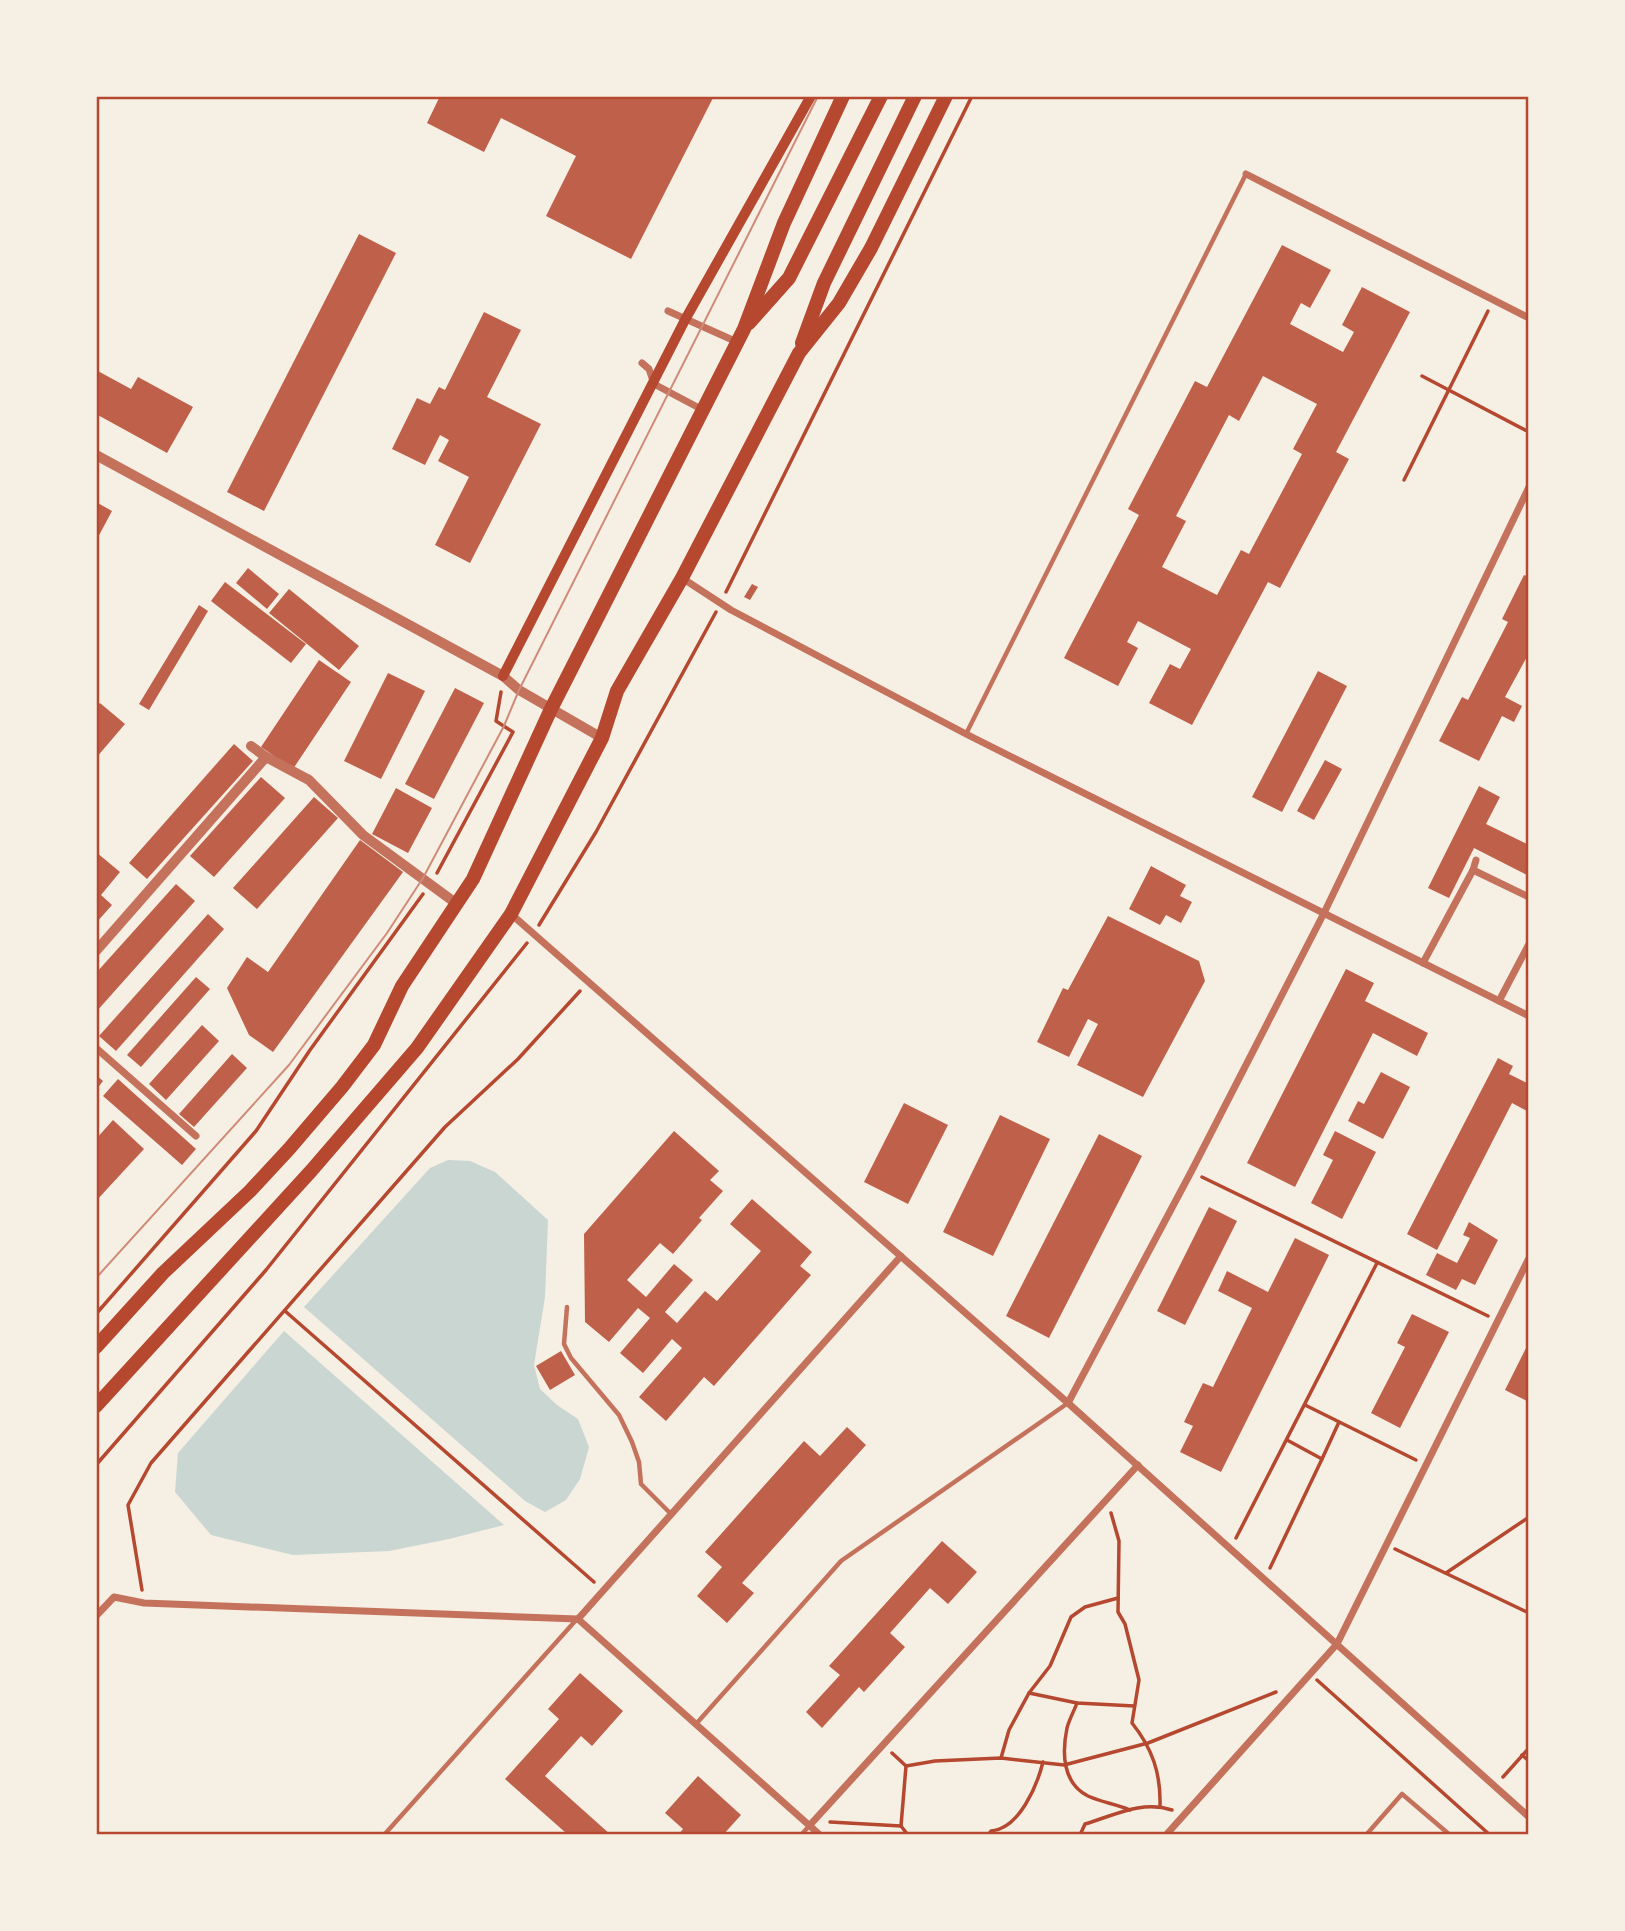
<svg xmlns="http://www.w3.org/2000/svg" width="1625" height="1931" font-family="'PT Sans Narrow',sans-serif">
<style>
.water{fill:#c9d6d2}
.building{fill:#bf614a;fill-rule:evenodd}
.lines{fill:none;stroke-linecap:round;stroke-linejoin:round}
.path{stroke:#b5482f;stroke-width:3.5}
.service{stroke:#c5725c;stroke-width:4.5}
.minor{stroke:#c5725c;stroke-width:7}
.tertiary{stroke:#c5725c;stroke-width:10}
.secondary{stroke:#b5482f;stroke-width:10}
.trunk{stroke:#b5482f;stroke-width:14}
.tram{stroke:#cf8b77;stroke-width:2}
.neatline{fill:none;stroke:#b5482f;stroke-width:2.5}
</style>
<rect width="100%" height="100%" fill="#f6efe4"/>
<!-- water -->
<g class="water">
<path d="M448,1160L470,1161L495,1172L548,1220L545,1297L534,1365L540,1389L557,1405L578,1419L589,1447L580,1479L566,1500L545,1512L525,1501L304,1307L430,1168Z"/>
<path d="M284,1331L504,1525L449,1539L389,1551L293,1555L211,1535L175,1492L178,1453Z"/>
</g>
<!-- building -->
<g class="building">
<path d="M440,96H714L631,259L546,216L576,156L501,118L484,152L427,123Z"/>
<path d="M359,234L396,253L264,511L227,492Z"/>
<path d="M1282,245L1331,270L1310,308L1301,303L1290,324L1343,352L1354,332L1342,325L1362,287L1410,312L1336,452L1349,459L1280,588L1268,582L1192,725L1149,703L1170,664L1180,669L1191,649L1138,621L1127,642L1138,648L1118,686L1064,658L1139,515L1128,509L1195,381L1207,387ZM1263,376L1317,404L1293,449L1302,454L1249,554L1241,550L1217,595L1162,567L1186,521L1176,516L1229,415L1239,421Z"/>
<path d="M484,312L521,330L487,397L541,424L470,563L435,545L469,477L438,461L449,440L440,435L425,465L392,449L417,398L430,404L439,387L445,390Z"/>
<path d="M96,370L131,389L138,377L193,407L167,453L96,414Z"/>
<path d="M96,502L112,511L96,541Z"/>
<path d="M248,568L279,594L267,609L236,583Z"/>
<path d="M1524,575L1529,577V653L1505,697L1522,706L1514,722L1502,716L1479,761L1439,741L1462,697L1468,700L1508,622L1502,619Z"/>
<path d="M225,582L306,644L291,663L211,601Z"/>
<path d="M752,584L758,587L750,600L744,597Z"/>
<path d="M289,589L359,646L339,670L269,613Z"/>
<path d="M199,605L208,611L149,710L139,704Z"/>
<path d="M319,660L351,682L293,769L261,747Z"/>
<path d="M1318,671L1347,686L1282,812L1252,797Z"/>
<path d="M388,673L425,691L381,779L344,761Z"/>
<path d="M455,688L484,703L434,799L405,784Z"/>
<path d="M100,703L125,724L96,758V708Z"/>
<path d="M234,744L253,761L147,879L129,863Z"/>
<path d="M1325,760L1342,769L1314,820L1297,811Z"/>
<path d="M261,777L285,798L214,877L190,856Z"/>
<path d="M1479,786L1500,797L1486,824L1529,845V876L1474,848L1449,898L1428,888Z"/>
<path d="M396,788L432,808L408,853L372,834Z"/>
<path d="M314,797L338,818L257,909L233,888Z"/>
<path d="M360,840L403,872L273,1052L249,1035L227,988L247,957L268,972Z"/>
<path d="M96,852L120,872L101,895L112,905L96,923Z"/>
<path d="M1151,866L1186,885L1180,896L1192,902L1181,923L1166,915L1160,925L1129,909Z"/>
<path d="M176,884L195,901L96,1012V973Z"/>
<path d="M208,914L224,929L116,1051L99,1036Z"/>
<path d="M1108,916L1199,961L1205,981L1143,1097L1077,1065L1098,1024L1088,1019L1069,1057L1037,1042L1063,988L1068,990Z"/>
<path d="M1346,969L1374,983L1365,1001L1428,1033L1417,1056L1373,1033L1295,1187L1247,1163Z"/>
<path d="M196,977L210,989L141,1067L127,1055Z"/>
<path d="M202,1025L219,1041L166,1100L149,1084Z"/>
<path d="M232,1054L247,1068L194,1127L179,1114Z"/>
<path d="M1498,1058L1513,1066L1509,1074L1529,1084V1112L1512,1103L1437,1250L1407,1234Z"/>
<path d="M1381,1072L1410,1087L1383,1139L1348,1121L1358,1101L1364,1104Z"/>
<path d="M96,1075L103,1081L96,1090Z"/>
<path d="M118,1079L196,1149L182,1165L103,1096Z"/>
<path d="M904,1103L948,1125L908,1204L864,1182Z"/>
<path d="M1000,1115L1050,1139L993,1256L943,1232Z"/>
<path d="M113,1120L144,1149L96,1201V1139Z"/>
<path d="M674,1131L719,1171L710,1180L723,1191L699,1218L702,1220L673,1254L660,1243L627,1280L646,1297L674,1264L693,1280L665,1312L677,1323L705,1291L717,1301L761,1251L730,1224L752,1199L812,1252L800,1266L811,1275L714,1386L704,1377L666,1421L639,1397L682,1348L672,1339L643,1373L620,1353L650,1318L638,1308L609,1342L585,1322L584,1234Z"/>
<path d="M1335,1131L1376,1152L1342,1219L1311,1203L1333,1160L1323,1155Z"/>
<path d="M1099,1134L1142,1156L1049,1338L1006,1316Z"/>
<path d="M1209,1207L1237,1221L1185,1325L1157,1311Z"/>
<path d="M1469,1222L1498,1240L1475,1285L1462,1279L1456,1290L1426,1275L1437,1253L1457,1263L1470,1238L1463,1235Z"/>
<path d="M1295,1238L1329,1255L1221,1472L1180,1452L1193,1426L1184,1422L1203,1383L1213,1387L1252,1308L1218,1291L1227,1271L1268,1292Z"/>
<path d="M1412,1314L1449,1332L1400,1428L1371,1413L1405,1347L1397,1343Z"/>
<path d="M1529,1342V1402L1505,1390Z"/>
<path d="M561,1351L575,1375L550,1390L536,1366Z"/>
<path d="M847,1427L866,1445L742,1583L754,1593L727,1623L697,1596L722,1567L705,1552L804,1441L820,1456Z"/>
<path d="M942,1541L977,1572L948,1604L930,1588L890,1633L905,1647L864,1692L859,1687L822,1728L806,1712L840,1675L829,1666Z"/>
<path d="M580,1673L623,1711L592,1746L581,1736L545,1776L611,1835H564L566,1833L505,1779L559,1719L548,1709Z"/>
<path d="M698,1776L741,1815L723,1835H678L683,1829L665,1813Z"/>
</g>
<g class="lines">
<!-- path -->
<g class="path">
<path d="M1422,376L1529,432"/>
<path d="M1404,480L1488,311"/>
<path d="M726,592L972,96"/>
<path d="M437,873L513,732L496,721L501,692"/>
<path d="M539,925L596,832L716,612"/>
<path d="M1202,1177L1488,1316"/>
<path d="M285,1311L594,1582"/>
<path d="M96,1314L256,1131L310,1050L423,894"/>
<path d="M1305,1405L1416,1460"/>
<path d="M1287,1440L1322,1459L1339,1422"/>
<path d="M96,1465L266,1270L527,943"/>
<path d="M1111,1513L1119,1541L1118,1612L1125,1624L1139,1680L1132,1723C1152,1748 1161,1773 1160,1806"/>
<path d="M1236,1538L1377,1263"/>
<path d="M1395,1549L1529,1613"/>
<path d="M1270,1568L1322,1459"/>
<path d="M1446,1573L1529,1517"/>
<path d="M142,1590L128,1505L151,1463L445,1127L518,1059L580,991"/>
<path d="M1317,1680L1490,1835"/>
<path d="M1029,1693L1077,1703L1134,1706"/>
<path d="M1077,1703C1074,1711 1069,1720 1067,1728C1062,1752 1062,1783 1088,1796C1101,1802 1116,1804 1130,1810"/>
<path d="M892,1753L906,1766L935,1761L1001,1758L1064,1765L1148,1743L1276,1692"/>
<path d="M1522,1755L1529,1761"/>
<path d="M1001,1758L1009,1730L1029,1693L1050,1666L1071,1617L1085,1607L1118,1598"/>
<path d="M906,1766L901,1826L908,1835"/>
<path d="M1503,1777L1529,1748"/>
<path d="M830,1822L901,1826"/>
<path d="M988,1835L991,1831C1019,1829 1037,1786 1043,1762"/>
<path d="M1080,1835L1085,1824C1115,1815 1142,1800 1172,1810"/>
</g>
<!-- service -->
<g class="service">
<path d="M966,734L1246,174"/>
<path d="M567,1307L564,1344L571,1358L619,1415L632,1442L639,1462L641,1484L671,1514"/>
<path d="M696,1724L841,1561L1068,1403"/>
<path d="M384,1835L577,1619"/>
<path d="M801,1835L810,1825"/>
<path d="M1366,1835L1402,1794L1450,1835"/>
</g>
<!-- minor -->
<g class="minor">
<path d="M1246,174L1529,318"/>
<path d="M668,311L737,342"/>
<path d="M642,363L649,369L654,384L703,410"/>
<path d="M682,578L731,610L966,734L1529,1016"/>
<path d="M1473,870L1529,897"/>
<path d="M511,914L1068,1403L1529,1817"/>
<path d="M1423,963L1473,870L1476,860"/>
<path d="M1499,1001L1529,944"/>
<path d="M96,1048L196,1136"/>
<path d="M1068,1403L1191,1172L1324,913L1529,487"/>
<path d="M96,1616L114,1597L144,1603L578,1619"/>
<path d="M578,1619L901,1256"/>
<path d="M578,1619L820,1835"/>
<path d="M810,1825L1138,1465"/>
<path d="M1166,1835L1337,1644L1529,1258"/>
</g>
<!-- tertiary -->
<g class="tertiary">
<path d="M96,455L503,676L519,690L602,738"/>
<path d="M251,746L266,757"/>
<path d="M96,951L266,757L309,780L363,835L457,904"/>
</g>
<!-- secondary -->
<path class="secondary" d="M503,676L686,318L811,96"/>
<!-- trunk -->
<g class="trunk">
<path d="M749,323L789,278L881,96"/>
<path d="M802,343L824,283L915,96"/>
<path d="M96,1347L163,1273L250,1191L289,1149L342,1087L374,1045L402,986L473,879L551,709L744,329L784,223L843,96"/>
<path d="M96,1406L311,1171L417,1048L511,914L602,738L617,691L682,578L799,353L839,303L871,248L946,96"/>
</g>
<!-- tram -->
<path class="tram" d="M96,1278L289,1065L387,933L423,878L504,726L519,690L818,96"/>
</g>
<!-- border -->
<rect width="1625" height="1931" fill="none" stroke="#f6efe4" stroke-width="196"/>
<rect x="98" y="98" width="1429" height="1735" class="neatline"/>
</svg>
